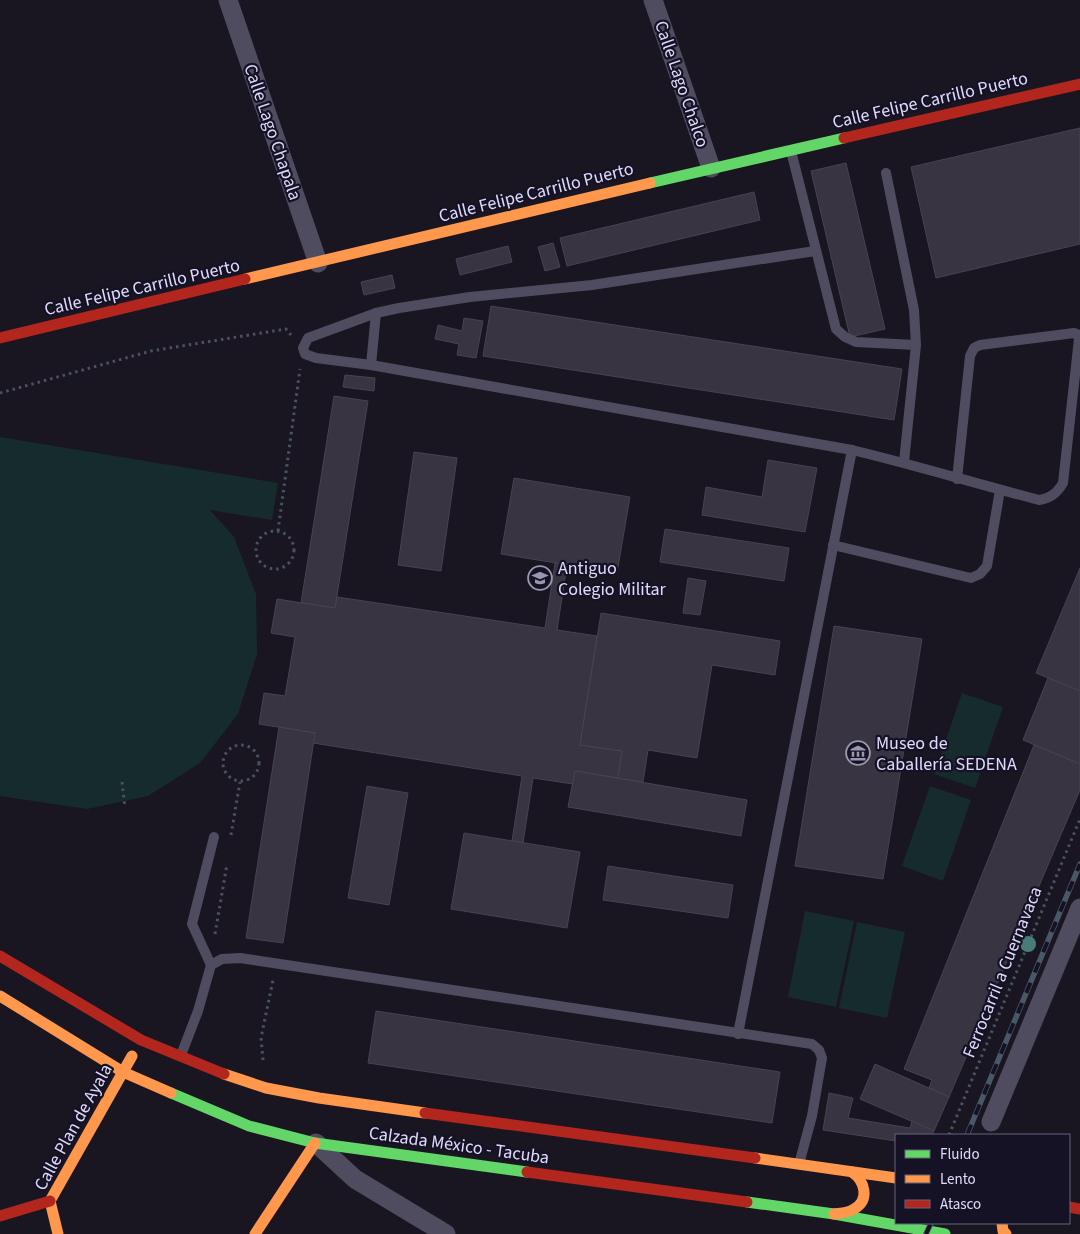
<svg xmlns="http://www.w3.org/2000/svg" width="1080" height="1234" font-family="'Source Sans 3',sans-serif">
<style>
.green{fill:#162b2c}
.building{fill:#383442;stroke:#464353}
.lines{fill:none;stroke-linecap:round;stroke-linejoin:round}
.path{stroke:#49525f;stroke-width:3;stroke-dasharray:2.5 4;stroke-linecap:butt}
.lane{stroke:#4f4c60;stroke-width:10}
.street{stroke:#4f4c60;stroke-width:19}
.fast{stroke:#63d668;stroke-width:11}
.slow{stroke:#ff974d;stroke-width:11}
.jam{stroke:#b3261e;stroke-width:11}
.rail-casing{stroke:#495867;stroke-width:5.5}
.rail{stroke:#161225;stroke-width:4;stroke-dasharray:11;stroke-linecap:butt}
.tree{fill:#487d77}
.labels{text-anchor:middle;stroke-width:4.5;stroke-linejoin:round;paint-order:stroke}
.street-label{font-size:18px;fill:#e0dbfa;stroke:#161225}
.poi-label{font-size:18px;fill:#e0dbfa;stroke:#161225;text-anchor:start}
</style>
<rect width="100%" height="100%" fill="#191621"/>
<!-- green -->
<g class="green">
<path d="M0,437L278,483L272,520L210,510L234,537L256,594L257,654L238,714L200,763L148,796L87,809L0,796Z"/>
<path d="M962,693L1003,707L975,788L934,774Z"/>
<path d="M930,786L971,800L943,881L902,866Z"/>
<path d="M805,911L854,921L836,1007L788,997Z"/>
<path d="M857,922L905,932L887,1018L839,1008Z"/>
</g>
<!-- building -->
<g class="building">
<path d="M1080,128V244L936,278L911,167Z"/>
<path d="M846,163L885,329L850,337L811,171Z"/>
<path d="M754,192L760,220L567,266L560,238Z"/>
<path d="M553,243L560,267L545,271L538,247Z"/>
<path d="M508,246L512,262L460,275L456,259Z"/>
<path d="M392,275L395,288L364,295L361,282Z"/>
<path d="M491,306L902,369L894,420L483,356Z"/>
<path d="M464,318L483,321L476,358L457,355L459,344L435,339L438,325L462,331Z"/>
<path d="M345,375L375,378L374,391L343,387Z"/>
<path d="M334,396L368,401L335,608L301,603Z"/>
<path d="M414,452L457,458L441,571L398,565Z"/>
<path d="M768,460L817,468L805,532L702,515L706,487L762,497Z"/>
<path d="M514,478L630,497L617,573L501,554Z"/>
<path d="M665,529L789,548L784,581L660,562Z"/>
<path d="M555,563L567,565L557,630L597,636L580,745L622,751L618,778L575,771L573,784L533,778L523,843L512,841L522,776L313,743L315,733L259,724L264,693L285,696L295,637L271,633L277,599L335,608L337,597L545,628Z"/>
<path d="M1080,568V691L1036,673Z"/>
<path d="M688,578L706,581L700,615L683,613Z"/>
<path d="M601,613L780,641L775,675L712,665L697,758L648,750L643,782L618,778L622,751L580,745Z"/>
<path d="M834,626L922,639L883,879L795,866Z"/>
<path d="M1048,678L1080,691V764L1023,740Z"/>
<path d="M279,727L315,733L283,943L246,938Z"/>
<path d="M1034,745L1080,764V790L949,1097L929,1088L932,1080L904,1069Z"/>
<path d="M575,771L747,800L741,836L568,807Z"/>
<path d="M367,786L408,793L389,905L348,898Z"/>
<path d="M464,833L580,852L567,928L451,909Z"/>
<path d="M608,866L733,885L728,918L603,900Z"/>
<path d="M376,1011L780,1072L772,1123L368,1063Z"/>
<path d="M875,1064L949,1097L934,1131L860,1099Z"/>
<path d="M829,1093L853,1098L848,1118L910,1128L912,1121L934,1131L932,1135H896V1141L823,1130Z"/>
</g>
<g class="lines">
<!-- path -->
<g class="path">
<path d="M0,393L151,351L286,329L291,335"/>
<path d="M278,531L300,369"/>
<circle cx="275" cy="550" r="19"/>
<circle cx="241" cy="763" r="18"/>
<path d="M122,782L125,808"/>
<path d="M231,835L240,782"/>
<path d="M215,934L227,864"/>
<path d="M263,1060L261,1038L273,980"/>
<path d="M949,1135L1080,819"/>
</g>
<!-- lane -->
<g class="lane">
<path d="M791,151L836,329L845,337L856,342L916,345"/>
<path d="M886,173L914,310L916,345L904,462"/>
<path d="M815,251L592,285L470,297L399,308L376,313L308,338L303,348L305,354L316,358L371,365L852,450C915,465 977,484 1039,500C1051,498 1057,493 1063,483L1079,339L1077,334L1074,333L980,345L974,348L970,356L957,479"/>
<path d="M371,365L376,313"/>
<path d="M833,545L971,578L980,574L987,566L1000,490"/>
<path d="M211,965L192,924L214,837"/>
<path d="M738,1034L852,450"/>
<path d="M181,1055L198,1011L211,965L222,959L240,958L812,1044L819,1050L822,1058L812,1116L799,1164"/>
</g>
<!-- street -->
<g class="street">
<path d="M228,0L318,263"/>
<path d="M653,0L711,168"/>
<path d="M991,1122L1080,908"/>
<path d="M316,1143L355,1179L446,1234"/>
</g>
<!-- fast -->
<g class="fast">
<path d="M650,183L844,138"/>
<path d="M171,1093L249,1126L315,1143L527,1172"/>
<path d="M747,1202L834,1214L945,1234"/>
</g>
<!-- slow -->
<g class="slow">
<path d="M245,279L650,183"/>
<path d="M0,996L123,1072L171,1093"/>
<path d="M224,1074L266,1088L319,1098L425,1113"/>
<path d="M755,1158L896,1178"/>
<path d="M834,1214C841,1213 848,1213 854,1209C870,1200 865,1181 852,1172"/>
<path d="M1002,1223L1003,1231L1006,1234"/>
<path d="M58,1234L50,1201L132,1056"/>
<path d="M255,1234L315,1143"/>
</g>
<!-- jam -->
<g class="jam">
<path d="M844,138L1080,84"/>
<path d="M0,338L245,279"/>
<path d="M0,956L141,1040L224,1074"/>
<path d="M425,1113L755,1158"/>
<path d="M527,1172L747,1202"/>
<path d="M1069,1207L1080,1209"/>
<path d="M0,1216L50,1201"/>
</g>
<!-- rail casing -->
<g class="rail-casing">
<g id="rail">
<path d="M967,1135L1080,864"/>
<path d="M926,1234L931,1223"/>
</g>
</g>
<!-- rail -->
<use href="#rail" class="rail"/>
</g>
<!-- trees -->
<circle class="tree" cx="1028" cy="944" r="8"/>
<!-- icons -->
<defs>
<g id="university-ring" transform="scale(1.25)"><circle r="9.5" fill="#161225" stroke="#9a96ae" stroke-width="1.5"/><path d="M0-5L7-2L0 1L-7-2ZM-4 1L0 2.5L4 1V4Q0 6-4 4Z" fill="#9a96ae"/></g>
<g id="museum-ring" transform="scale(1.25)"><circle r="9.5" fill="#161225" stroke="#9a96ae" stroke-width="1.5"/><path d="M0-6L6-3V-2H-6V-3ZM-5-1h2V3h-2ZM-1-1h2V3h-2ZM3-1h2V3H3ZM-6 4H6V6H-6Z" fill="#9a96ae"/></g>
</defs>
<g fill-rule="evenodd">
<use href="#university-ring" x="540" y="578"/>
<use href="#museum-ring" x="858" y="753"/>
</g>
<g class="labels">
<!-- street labels -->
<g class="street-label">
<text transform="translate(682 84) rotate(71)" y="6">Calle Lago Chalco</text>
<text transform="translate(930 100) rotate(-13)" y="6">Calle Felipe Carrillo Puerto</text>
<text transform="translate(273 132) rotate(71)" y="6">Calle Lago Chapala</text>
<text transform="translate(536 192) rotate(-14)" y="6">Calle Felipe Carrillo Puerto</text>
<text transform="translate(142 287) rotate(-13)" y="6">Calle Felipe Carrillo Puerto</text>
<text transform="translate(1002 972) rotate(-68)" y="6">Ferrocarril a Cuernavaca</text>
<text transform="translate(73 1127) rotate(-61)" y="6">Calle Plan de Ayala</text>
<text transform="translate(459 1145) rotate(8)" y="6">Calzada México - Tacuba</text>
</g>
<!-- poi labels -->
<g class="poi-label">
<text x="558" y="574">Antiguo<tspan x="558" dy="21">Colegio Militar</tspan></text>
<text x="876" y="749">Museo de<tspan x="876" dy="21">Caballería SEDENA</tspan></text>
</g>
</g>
<!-- legend -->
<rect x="895" y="1134" width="175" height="90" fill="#161225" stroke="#67627a"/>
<rect x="905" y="1150" width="25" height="8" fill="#63d668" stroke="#67627a"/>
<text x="940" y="1159" font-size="15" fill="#e0dbfa">Fluido</text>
<rect x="905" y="1175" width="25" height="8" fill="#ff974d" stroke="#67627a"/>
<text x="940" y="1184" font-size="15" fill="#e0dbfa">Lento</text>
<rect x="905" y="1200" width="25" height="8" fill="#b3261e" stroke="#67627a"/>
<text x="940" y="1209" font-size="15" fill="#e0dbfa">Atasco</text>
</svg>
